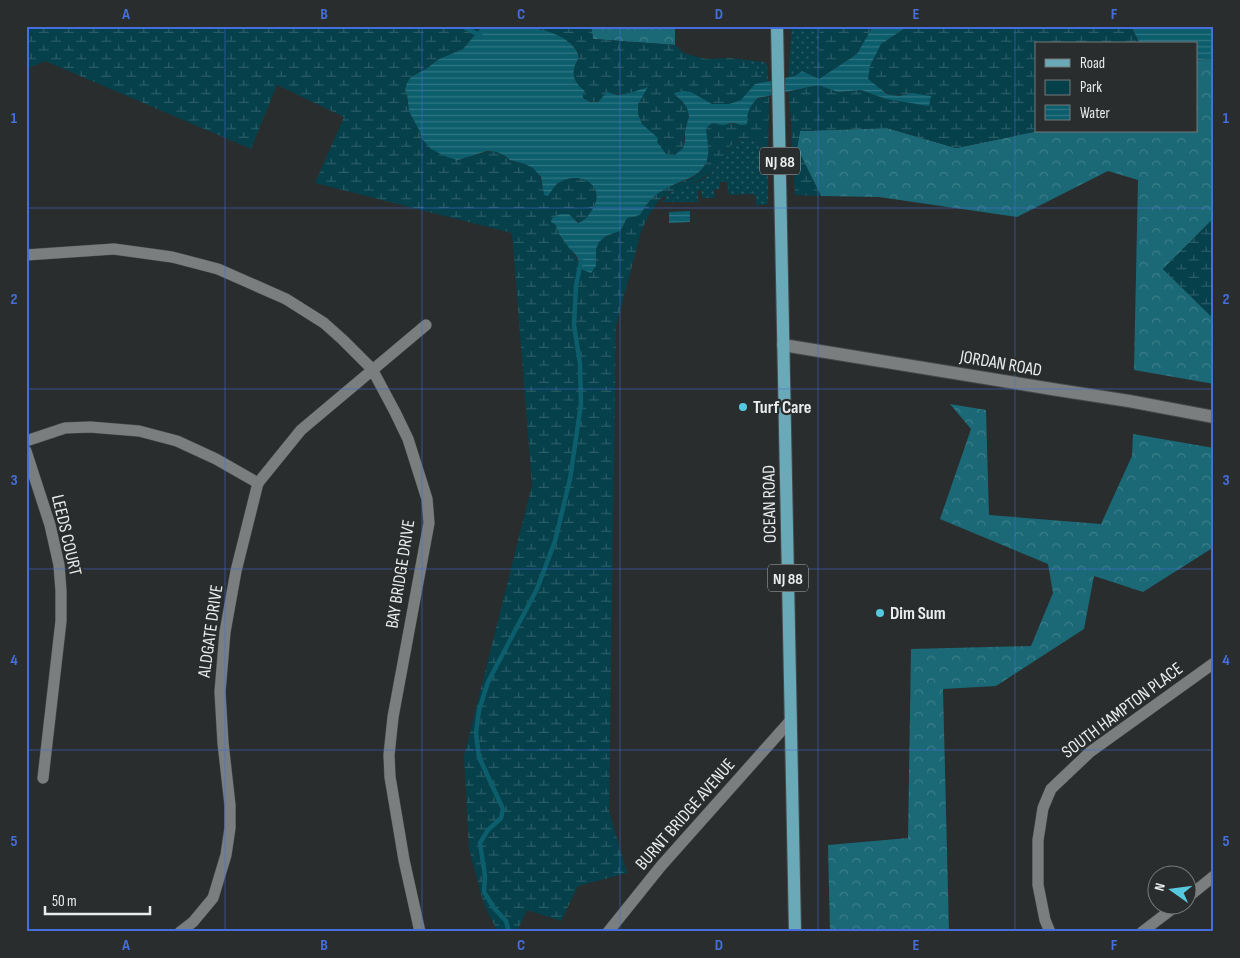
<svg xmlns="http://www.w3.org/2000/svg" width="1240" height="958" font-family="'Sofia Sans Condensed',sans-serif">
<style>
.green{fill:url(#green-dots)}
.forest{fill:url(#forest-crowns)}
.wetland{fill:url(#wetland-marsh)}
.water{fill:url(#water-rules)}
.lines{fill:none;stroke-linecap:round;stroke-linejoin:round}
.stream{stroke:#0c5e6d;stroke-width:4.5}
.minor-casing{stroke:#46494a;stroke-width:12}
.tertiary-casing{stroke:#46494a;stroke-width:14}
.primary-casing{stroke:#46494a;stroke-width:14}
.minor{stroke:#7a7e7f;stroke-width:11}
.tertiary{stroke:#7a7e7f;stroke-width:12}
.primary{stroke:#6aaab8;stroke-width:12}
.grid{fill:none;stroke:#466edc;stroke-width:1;stroke-opacity:0.55}
.poi-dot{fill:#56c9e1;stroke:#292d2d;stroke-width:2}
.labels{text-anchor:middle;stroke-width:4.5;stroke-linejoin:round;paint-order:stroke}
.shield{fill:#292d2d;stroke:#b0b3b3;stroke-width:1}
.shield-label{font-size:16px;font-weight:bold;fill:#eaeced}
.street-label{font-size:18px;fill:#eaeced;stroke:#292d2d}
.poi-label{font-size:18px;font-weight:bold;fill:#eaeced;stroke:#292d2d;text-anchor:start}
.neatline{fill:none;stroke:#466edc;stroke-width:2}
.grid-label{font-size:16px;text-anchor:middle;font-weight:bold;fill:#466edc}
</style>
<defs>
<pattern id="green-dots" width="8" height="8" patternUnits="userSpaceOnUse" patternTransform="scale(1.25)"><rect width="8" height="8" fill="#06404b"/><path d="M2 2h.1M6 6h.1" fill="none" stroke="#2a5c65" stroke-width="1.8" stroke-linecap="round"/></pattern>
<pattern id="forest-crowns" width="20" height="18" patternUnits="userSpaceOnUse" patternTransform="scale(1.25)"><rect width="20" height="18" fill="#1b6876"/><path d="M2 6a3 3 0 1 1 6 0M12 15a3 3 0 1 1 6 0" fill="none" stroke="#3c7e8a"/></pattern>
<pattern id="wetland-marsh" width="20" height="14" patternUnits="userSpaceOnUse" patternTransform="scale(1.25)"><rect width="20" height="14" fill="#06404b"/><path d="M1 5h8M5 5V1M11 12h8M15 12V8" fill="none" stroke="#2a5c65"/></pattern>
<pattern id="water-rules" width="6" height="5" patternUnits="userSpaceOnUse" patternTransform="scale(1.25)"><rect width="6" height="5" fill="#0c5e6d"/><path d="M0 2.5h6" fill="none" stroke="#307582"/></pattern>
</defs>
<rect width="100%" height="100%" fill="#292d2d"/>
<!-- green -->
<g class="green">
<path d="M792,26H818L822,41L811,75L802,71L795,76L788,78Z"/>
<path d="M731,58L765,62L767,65L768,82H767C756,63 750,65 731,58Z"/>
<path d="M745,138L756,141L768,149V204L759,205L758,207L756,204V197L753,194L729,195L727,182H720V189H714L715,198H703L701,190H698V202H662L666,198L664,196C679,186 700,185 713,171C725,158 725,144 745,138Z"/>
</g>
<!-- forest -->
<g class="forest">
<path d="M591,26H675V45L593,39Z"/>
<path d="M1214,58V218L1163,269L1214,319V384L1134,370L1138,180L1108,171L1017,217L879,197L821,196L797,148L800,131L887,128L956,148L1038,131H1196V61Z"/>
<path d="M950,404L986,410L989,515L1101,524L1132,456L1133,434L1214,448V547L1143,592L1094,576L1084,629L996,686L943,689L949,932H830L828,845L908,838L911,649L1031,646L1053,593L1048,564L940,519L971,429Z"/>
</g>
<!-- wetland -->
<g class="wetland">
<path d="M26,26H487L480,29L463,49L439,59L426,69L411,77L407,94V102L423,140L458,160C469,157 485,150 496,152C502,154 505,157 510,160C515,162 520,162 525,164C541,169 541,182 545,195H548C551,192 554,186 558,183C580,169 610,186 590,213C586,217 584,221 579,223L569,214H561L552,218C555,224 557,231 561,237C567,246 575,253 579,264L596,256V249L599,242L606,236L620,231L627,218L640,215C647,202 654,195 667,188C674,184 682,183 689,179C696,176 705,168 707,160C710,150 707,139 706,129C714,119 715,125 724,125C731,124 733,122 740,125C753,110 745,101 769,96L768,149L756,141L745,138L738,140L728,148L720,162L712,172L699,180L685,187L669,192L659,200L649,215L641,232L616,326L609,811L627,873L578,886L561,921L527,910L517,932H498L484,905L469,849L464,756L532,485L512,233L315,183L344,117L277,85L251,149L45,61L26,69Z"/>
<path d="M512,26H591L593,39L675,45L684,53L697,57L707,59L731,58L755,66L761,73L767,82L755,85L741,100L729,104H712L702,99L675,95C682,101 691,109 688,119C687,123 686,126 685,130C684,144 686,146 675,155L666,154C656,141 634,122 638,104C639,98 645,93 648,87C636,92 624,96 611,93C600,100 596,106 583,98V94L585,91C576,84 571,76 575,64C576,62 578,60 578,57C579,53 577,50 574,47C558,30 534,29 512,26Z"/>
<path d="M818,26H873L857,54L819,79L811,75L822,41Z"/>
<path d="M908,26H1130L1140,44H1036V131H1038L956,148L887,128L800,131L797,148L821,196L795,195L789,92L818,85L838,92L861,90L886,99L913,93C889,98 886,93 868,79L870,66L881,44Z"/>
<path d="M1214,218V319L1163,269Z"/>
</g>
<!-- water -->
<g class="water">
<path d="M487,26C512,26 553,25 572,45C575,49 579,52 578,58C578,60 576,62 575,65C571,77 576,84 585,91L583,94V98L590,102H598L607,92L618,95L630,93L648,87L638,104V114L642,124L658,138L657,142L666,154L675,155L683,148L685,141V131L689,116L687,108L682,101L675,95L674,93L683,91L691,92L712,104H729L741,100L755,84L795,76L802,71L819,79L857,54L873,26H908L881,44L870,66L868,79L887,94L899,96L913,93L931,96L929,106L886,99L861,90L838,92L818,85L758,98C749,106 747,113 747,124C741,127 738,123 732,123C729,123 726,125 724,125C714,125 714,119 706,129C707,139 710,150 707,160C701,178 681,180 667,188C654,195 647,202 640,215L627,218L620,231L606,236L599,242L596,249V266L591,273L583,270L576,255L569,248L559,234L555,224L551,222L552,218L560,214H569L578,223C584,221 586,218 590,213C610,186 580,169 558,183C554,186 551,192 548,196L544,195L541,177L533,168L525,164L510,160L505,156L497,152L487,151L458,160L447,157L431,149L423,140L418,128L409,111L407,94L405,89L407,83L411,77L426,69L439,59L463,49L480,29Z"/>
<path d="M1131,26H1214V58L1196,61V44H1140Z"/>
<path d="M690,211V222L669,223V212Z"/>
</g>
<g class="lines">
<!-- stream -->
<g class="stream">
<path d="M462,26L481,36"/>
<path d="M509,932L506,921L494,908L484,892L485,876L480,843L488,830L501,818L503,809L479,757L476,733L479,710L488,682L537,589L555,541L570,479L581,404L580,364L574,325L576,286L581,261"/>
</g>
<!-- minor casing -->
<g class="minor-casing">
<g id="minor">
<path d="M26,255L114,249L172,257L218,269L286,299L324,323L343,340L372,369L395,412L408,439L427,499L429,523L393,717L389,755L390,777L404,860L420,932"/>
<path d="M26,441L65,428L90,427L139,431L177,441L216,459L258,483"/>
<path d="M26,451L50,525L59,565L61,591V621L43,778"/>
<path d="M1188,897L1214,876"/>
<path d="M180,932L193,922L213,898L226,855L230,828V805L223,743L220,692L225,632L236,571L258,483L301,430L426,325"/>
<path d="M608,932L661,866L791,720"/>
<path d="M1050,932L1045,920L1038,885V840L1043,808L1051,789L1090,752L1214,663"/>
<path d="M1142,932L1176,906"/>
</g>
</g>
<!-- tertiary casing -->
<g class="tertiary-casing">
<path id="tertiary" d="M783,345L1058,390L1129,401L1214,417"/>
</g>
<!-- primary casing -->
<g class="primary-casing">
<path id="primary" d="M777,26L795,932"/>
</g>
<!-- minor -->
<use href="#minor" class="minor"/>
<!-- tertiary -->
<use href="#tertiary" class="tertiary"/>
<!-- primary -->
<use href="#primary" class="primary"/>
</g>
<!-- grid -->
<path class="grid" d="M225,26V932M422,26V932M620,26V932M818,26V932M1015,26V932M26,208H1214M26,389H1214M26,569H1214M26,750H1214"/>
<!-- markers -->
<g class="poi-dot">
<circle cx="743" cy="407" r="5"/>
<circle cx="880" cy="613" r="5"/>
</g>
<g class="labels">
<!-- shield labels -->
<g class="shield">
<rect x="760" y="147.5" width="40" height="27" rx="4"/>
<rect x="768" y="564.5" width="40" height="27" rx="4"/>
</g>
<g class="shield-label">
<text x="780" y="167">NJ 88</text>
<text x="788" y="584">NJ 88</text>
</g>
<!-- street labels -->
<g class="street-label">
<text transform="translate(1001 363) rotate(10)" y="6">JORDAN ROAD</text>
<text transform="translate(769 504) rotate(-91)" y="6">OCEAN ROAD</text>
<text transform="translate(67 535) rotate(77)" y="6">LEEDS COURT</text>
<text transform="translate(400 574) rotate(-81)" y="6">BAY BRIDGE DRIVE</text>
<text transform="translate(210 631) rotate(-82)" y="6">ALDGATE DRIVE</text>
<text transform="translate(1122 710) rotate(-37)" y="6">SOUTH HAMPTON PLACE</text>
<text transform="translate(685 814) rotate(-49)" y="6">BURNT BRIDGE AVENUE</text>
</g>
<!-- poi labels -->
<g class="poi-label">
<text x="753" y="413">Turf Care</text>
<text x="890" y="619">Dim Sum</text>
</g>
</g>
<!-- border -->
<rect width="1240" height="958" fill="none" stroke="#292d2d" stroke-width="55"/>
<!-- legend -->
<rect x="1035" y="42" width="162" height="90" fill="#292d2d" stroke="#76797a"/>
<rect x="1045" y="59" width="25" height="8" fill="#6aaab8" stroke="#76797a"/>
<text x="1080" y="68" font-size="15" fill="#eaeced">Road</text>
<rect x="1045" y="80" width="25" height="15" fill="#06404b" stroke="#76797a"/>
<text x="1080" y="92" font-size="15" fill="#eaeced">Park</text>
<rect x="1045" y="105" width="25" height="15" fill="url(#water-rules)" stroke="#76797a"/>
<text x="1080" y="118" font-size="15" fill="#eaeced">Water</text>
<!-- north arrow -->
<g transform="translate(1172 890) rotate(284)"><circle r="24" fill="#292d2d" stroke="#76797a"/>
<path d="M0-4L9 19L0 12L-9 19Z" fill="#56c9e1"/>
<text y="-8" font-size="14" font-weight="bold" text-anchor="middle" fill="#eaeced">N</text>
</g>
<!-- scale -->
<path d="M45 906v8h105v-8" fill="none" stroke="#eaeced" stroke-width="2.5"/>
<text x="52" y="906" font-size="15" fill="#eaeced" stroke="#292d2d" stroke-width="4" paint-order="stroke">50 m</text>
<rect x="28" y="28" width="1184" height="902" class="neatline"/>
<g class="grid-label">
<text x="126" y="19">A</text>
<text x="324" y="19">B</text>
<text x="521" y="19">C</text>
<text x="719" y="19">D</text>
<text x="916" y="19">E</text>
<text x="1114" y="19">F</text>
<text x="14" y="123">1</text>
<text x="1226" y="123">1</text>
<text x="14" y="304">2</text>
<text x="1226" y="304">2</text>
<text x="14" y="485">3</text>
<text x="1226" y="485">3</text>
<text x="14" y="665">4</text>
<text x="1226" y="665">4</text>
<text x="14" y="846">5</text>
<text x="1226" y="846">5</text>
<text x="126" y="950">A</text>
<text x="324" y="950">B</text>
<text x="521" y="950">C</text>
<text x="719" y="950">D</text>
<text x="916" y="950">E</text>
<text x="1114" y="950">F</text>
</g>
</svg>
